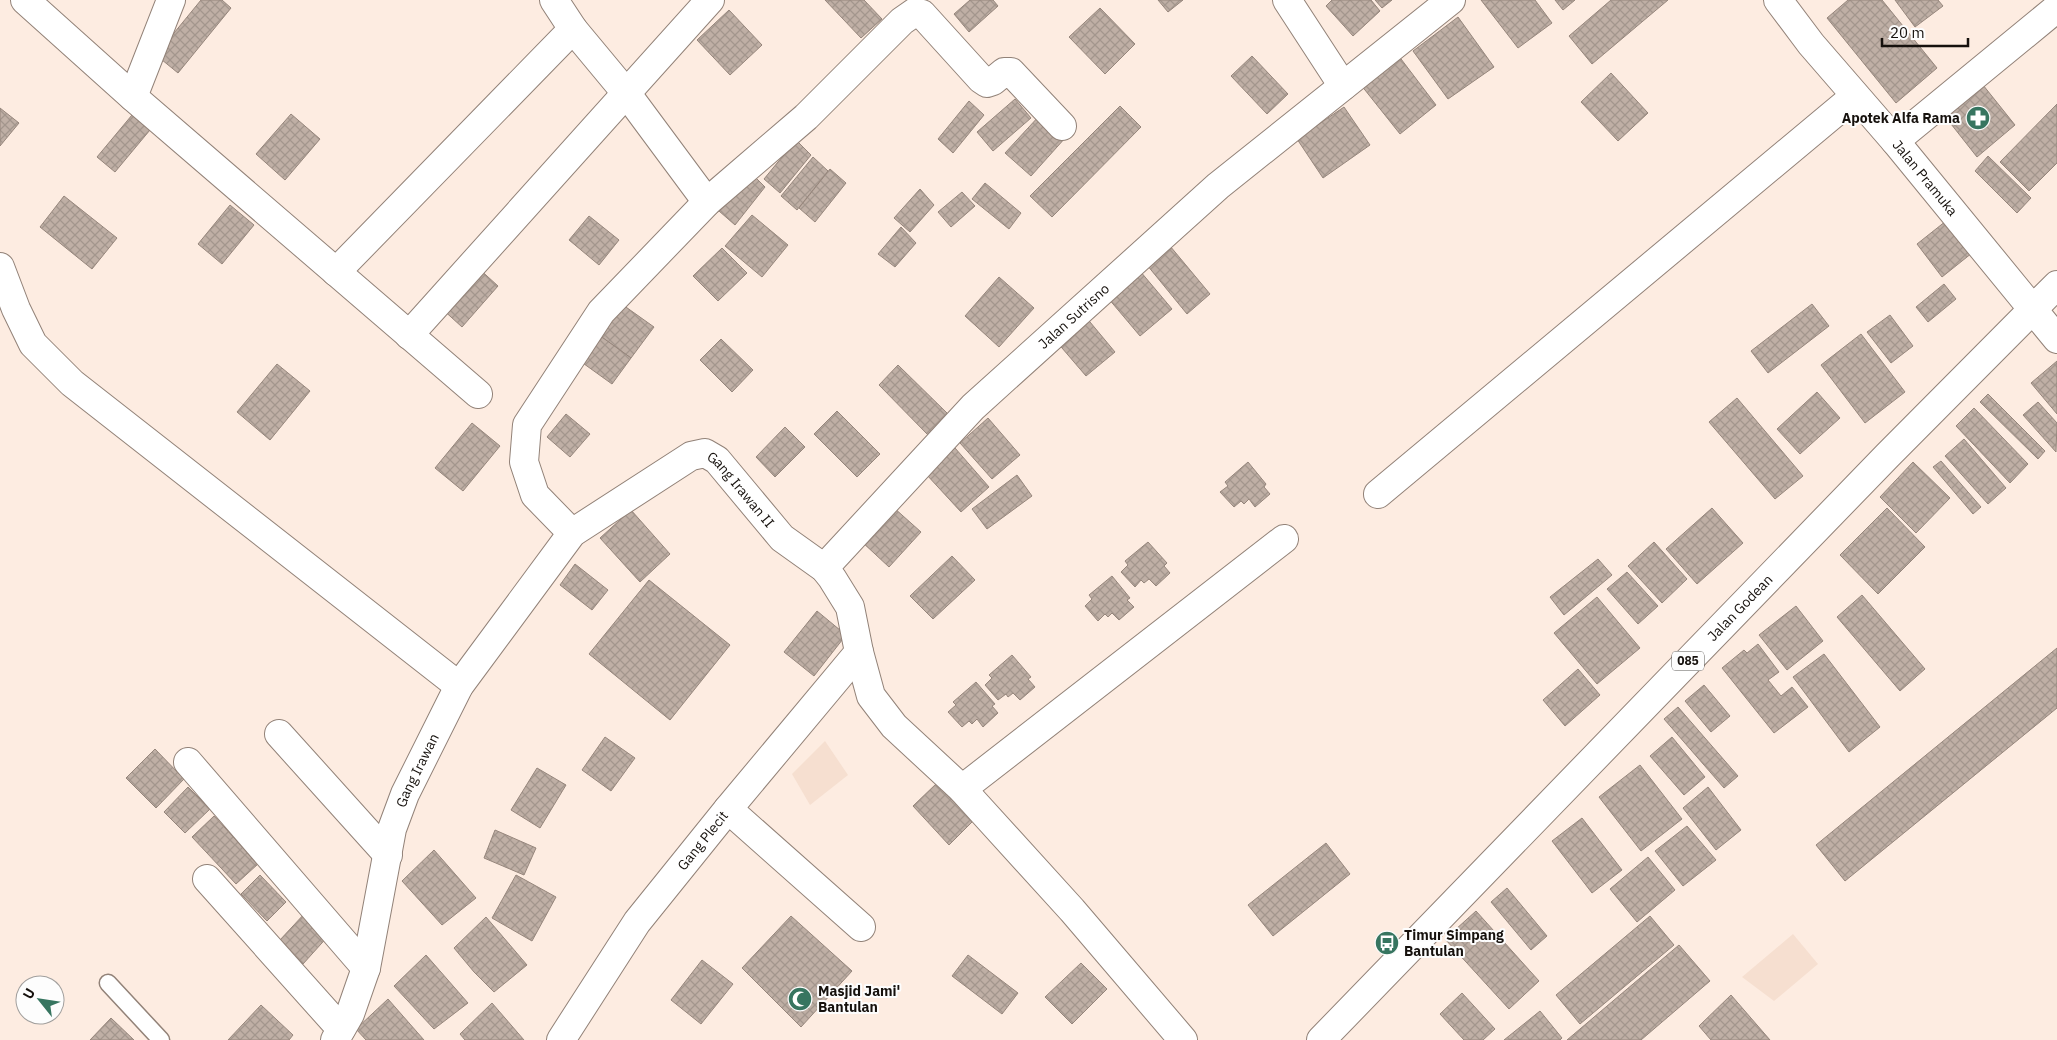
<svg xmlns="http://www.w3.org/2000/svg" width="2057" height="1040" font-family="'IBM Plex Sans',sans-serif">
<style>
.built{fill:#f6dfd0}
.building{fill:url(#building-cross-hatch);stroke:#96867c}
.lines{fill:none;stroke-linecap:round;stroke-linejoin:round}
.lane-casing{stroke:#928278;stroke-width:19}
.street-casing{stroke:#928278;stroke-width:30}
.primary-casing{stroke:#928278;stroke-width:30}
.lane{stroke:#fff;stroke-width:16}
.street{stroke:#fff;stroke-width:28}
.primary{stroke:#fff;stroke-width:28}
.labels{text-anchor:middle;stroke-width:4;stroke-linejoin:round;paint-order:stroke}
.shield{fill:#fdfdfd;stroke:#5b5855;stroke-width:1}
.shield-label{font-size:12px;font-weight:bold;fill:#16110d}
.poi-label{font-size:14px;font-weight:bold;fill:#16110d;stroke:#fdfdfd;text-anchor:start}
.street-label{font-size:14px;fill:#16110d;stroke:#fdfdfd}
</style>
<defs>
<pattern id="building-cross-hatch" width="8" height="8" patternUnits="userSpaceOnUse" patternTransform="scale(1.25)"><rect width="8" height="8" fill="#bfafa5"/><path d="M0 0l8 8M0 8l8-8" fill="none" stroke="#a3968d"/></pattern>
</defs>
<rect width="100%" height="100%" fill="#fdece1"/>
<!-- built -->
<g class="built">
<path d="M825,741L848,775L810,805L792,774Z"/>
<path d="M1793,934L1818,964L1774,1001L1742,977Z"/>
</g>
<!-- building -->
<g class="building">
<path d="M201,0H222L231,8L178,73L156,55Z"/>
<path d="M825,0H864L882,19L861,38Z"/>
<path d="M970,0H993L998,6L969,32L954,14Z"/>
<path d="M1158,0H1183L1168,12Z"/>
<path d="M1332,0H1371L1380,11L1353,36L1326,6Z"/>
<path d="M1375,0H1392L1382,8Z"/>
<path d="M1481,0H1535L1552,23L1518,48Z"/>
<path d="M1555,0H1575L1563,10Z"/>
<path d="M1611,0H1668L1592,64L1569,36Z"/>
<path d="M1848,0H1882L1937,68L1896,103L1827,18Z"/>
<path d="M1895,0H1938L1943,6L1915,27Z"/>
<path d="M1100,8L1135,44L1105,74L1069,37Z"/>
<path d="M729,10L762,45L730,75L697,40Z"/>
<path d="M1458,17L1494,67L1448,99L1413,51Z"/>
<path d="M1398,55L1436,105L1400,134L1361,85Z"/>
<path d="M1252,56L1288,94L1267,114L1231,76Z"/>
<path d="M1611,73L1648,113L1618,141L1581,102Z"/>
<path d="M1979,80L2015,125L1977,157L1940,110Z"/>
<path d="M1015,99L1031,118L993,151L977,132Z"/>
<path d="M969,101L984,115L953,153L938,139Z"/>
<path d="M2057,104V163L2029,191L2000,162Z"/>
<path d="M1120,106L1141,127L1052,217L1030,196Z"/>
<path d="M1344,107L1370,145L1323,178L1297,139Z"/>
<path d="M0,108L19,123L0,146Z"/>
<path d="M137,109L155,124L115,172L97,157Z"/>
<path d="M291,114L320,139L285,180L256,154Z"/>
<path d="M1040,115L1066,137L1031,176L1005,153Z"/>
<path d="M796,140L811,155L780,193L764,179Z"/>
<path d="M1988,156L2031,198L2017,213L1975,171Z"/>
<path d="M813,157L828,171L797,210L781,196Z"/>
<path d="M830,169L846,183L815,222L799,208Z"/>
<path d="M750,172L765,187L735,225L719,211Z"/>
<path d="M985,183L1021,213L1009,229L972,199Z"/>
<path d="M920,189L934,205L910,232L894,218Z"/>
<path d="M962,192L975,206L951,227L938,212Z"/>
<path d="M64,196L117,238L92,269L40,227Z"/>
<path d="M230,205L254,225L222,264L198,244Z"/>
<path d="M752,215L788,245L762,277L725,246Z"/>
<path d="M589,216L619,240L599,265L569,240Z"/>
<path d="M1946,221L1972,253L1942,277L1917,244Z"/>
<path d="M901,227L916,243L895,267L878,254Z"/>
<path d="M1170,246L1210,294L1187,314L1147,265Z"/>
<path d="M722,248L747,273L718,301L693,276Z"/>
<path d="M476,266L498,286L462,327L440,307Z"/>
<path d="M1140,271L1172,309L1140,336L1108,298Z"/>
<path d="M999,277L1034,308L999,347L965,316Z"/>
<path d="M1944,284L1956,299L1928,322L1916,307Z"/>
<path d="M616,300L654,327L631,358L593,331Z"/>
<path d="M1812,304L1829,326L1768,373L1751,351Z"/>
<path d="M1890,315L1913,346L1891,363L1867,332Z"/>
<path d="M1085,316L1115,352L1086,376L1056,341Z"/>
<path d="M1861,334L1905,392L1865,423L1821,365Z"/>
<path d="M599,335L631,358L612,384L580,361Z"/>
<path d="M721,339L753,370L732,392L700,360Z"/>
<path d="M2057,361V414L2031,383Z"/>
<path d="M277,364L310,391L270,440L237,412Z"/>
<path d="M898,365L948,414L928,435L879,385Z"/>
<path d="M1817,392L1840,418L1800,454L1777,429Z"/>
<path d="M1988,394L2045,451L2038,459L1980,402Z"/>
<path d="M1737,398L1803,476L1775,499L1709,422Z"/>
<path d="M2038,402L2057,423L2056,452L2023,415Z"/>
<path d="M1974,408L2028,464L2010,483L1956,426Z"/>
<path d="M837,411L880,454L857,477L814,434Z"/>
<path d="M566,414L590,434L570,457L547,437Z"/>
<path d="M988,418L1020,455L992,479L960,443Z"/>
<path d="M472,423L500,446L463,491L435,468Z"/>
<path d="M785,427L805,447L775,477L756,457Z"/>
<path d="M1964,439L2006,488L1988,504L1945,456Z"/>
<path d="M955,448L989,487L961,512L926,474Z"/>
<path d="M1941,461L1981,507L1973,514L1933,467Z"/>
<path d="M1248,462L1266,484L1264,487L1270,494L1255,507L1249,499L1244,504L1241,501L1234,507L1220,492L1228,486L1225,482Z"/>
<path d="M1913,462L1950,498L1916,533L1880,497Z"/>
<path d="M1017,475L1032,496L987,529L972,509Z"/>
<path d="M893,507L921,532L889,567L861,541Z"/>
<path d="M1712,508L1743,543L1697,584L1666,549Z"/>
<path d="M1887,508L1925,547L1878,594L1840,555Z"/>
<path d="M631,510L670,554L640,582L600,538Z"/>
<path d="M1148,542L1167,563L1164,566L1170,573L1156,586L1149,579L1144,583L1141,580L1135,587L1121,572L1128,565L1125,561Z"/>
<path d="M1654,542L1687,579L1662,603L1628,566Z"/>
<path d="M952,556L975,580L933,619L910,596Z"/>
<path d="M1598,559L1612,575L1564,615L1550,597Z"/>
<path d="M575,564L608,590L592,610L560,585Z"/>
<path d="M1627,572L1658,606L1638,624L1607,589Z"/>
<path d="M1112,576L1130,598L1127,600L1134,607L1119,620L1112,613L1108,617L1105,614L1098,621L1085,606L1092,599L1089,595Z"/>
<path d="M649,580L730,645L670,720L589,654Z"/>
<path d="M1862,595L1925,669L1900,691L1837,617Z"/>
<path d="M1597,597L1640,648L1597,684L1554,633Z"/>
<path d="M1796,606L1823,641L1787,670L1759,635Z"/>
<path d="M817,611L846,635L814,676L784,652Z"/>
<path d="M1758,644L1779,672L1768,680L1781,696L1792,687L1808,707L1774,733L1722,668L1744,650L1747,653Z"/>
<path d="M2057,648V708L1845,881L1816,845Z"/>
<path d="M1824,654L1880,727L1849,752L1793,677Z"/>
<path d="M1012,655L1031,677L1028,679L1035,687L1020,700L1013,693L1008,697L1006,694L998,700L985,685L992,678L989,675Z"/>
<path d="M1578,669L1600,695L1565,726L1543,700Z"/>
<path d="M976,682L995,704L992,706L998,713L983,727L977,719L972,724L969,721L962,727L948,712L956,705L953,702Z"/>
<path d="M1704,685L1730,716L1711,732L1685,701Z"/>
<path d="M1678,707L1738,776L1724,788L1664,719Z"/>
<path d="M605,737L635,758L611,791L582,770Z"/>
<path d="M1672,737L1705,777L1684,795L1650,756Z"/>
<path d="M155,749L184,779L156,808L126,778Z"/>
<path d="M1640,765L1682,819L1641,851L1599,797Z"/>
<path d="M537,768L566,785L540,828L511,810Z"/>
<path d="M937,783L973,821L949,845L913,806Z"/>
<path d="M188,787L210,809L185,833L164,812Z"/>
<path d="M1708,787L1741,830L1716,850L1683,808Z"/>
<path d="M214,816L258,864L236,884L192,837Z"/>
<path d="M1582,818L1622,870L1592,893L1552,841Z"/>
<path d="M1687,826L1716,860L1683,886L1655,851Z"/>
<path d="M495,830L536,848L524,875L484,858Z"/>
<path d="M1326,843L1350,874L1273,936L1248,905Z"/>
<path d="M434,850L476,898L442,925L402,881Z"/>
<path d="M1648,857L1675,890L1637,922L1610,889Z"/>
<path d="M260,875L286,902L267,921L241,894Z"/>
<path d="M516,875L556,897L532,941L492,918Z"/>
<path d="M1507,888L1547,936L1531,950L1491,902Z"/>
<path d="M1476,911L1539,981L1509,1009L1445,939Z"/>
<path d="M306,912L330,934L303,964L279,941Z"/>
<path d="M791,916L852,971L801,1027L742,968Z"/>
<path d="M1650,916L1674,945L1580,1024L1556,995Z"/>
<path d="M486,917L527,965L494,992L474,972L454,948Z"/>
<path d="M1679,945L1710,981L1641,1040H1567Z"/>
<path d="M426,955L468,1003L434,1029L394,986Z"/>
<path d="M968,955L1018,993L1002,1014L952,976Z"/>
<path d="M702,960L733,984L701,1024L671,1000Z"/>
<path d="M1081,963L1107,989L1072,1024L1045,997Z"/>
<path d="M1462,993L1495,1029L1483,1040H1464L1440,1014Z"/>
<path d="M1731,995L1770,1040H1711L1699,1026Z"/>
<path d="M388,999L424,1040H366L356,1029Z"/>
<path d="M492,1003L524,1040H465L460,1034Z"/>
<path d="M261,1005L293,1035L289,1040H228Z"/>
<path d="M1540,1011L1562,1038L1560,1040H1504Z"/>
<path d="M111,1018L134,1040H90Z"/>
</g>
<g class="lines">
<!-- lane casing -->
<g class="lane-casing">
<path id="lane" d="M108,983L161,1040"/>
</g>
<!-- street casing -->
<g class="street-casing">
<g id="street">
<path d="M25,0L133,97L478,394"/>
<path d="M554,0L573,29L627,94L707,202"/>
<path d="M1287,0L1343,86"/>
<path id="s1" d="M1778,0L1811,44L1895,141L2057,339"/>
<path d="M133,97L171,0"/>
<path d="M1895,141L2057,8"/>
<path d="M0,267L16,309L33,344L72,383L459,686"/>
<path d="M336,272L573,29"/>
<path d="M409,335L710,0"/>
<path d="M1378,494L1855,96"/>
<path d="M572,533L535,495L524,462L527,425L601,312L707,202L806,117L902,21L915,12L922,14L981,79L987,83L993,81L1004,72H1011L1062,126"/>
<path id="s2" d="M824,568L973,407L1218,186L1451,0"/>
<path d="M279,734L388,855"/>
<path d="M188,762L366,968"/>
<path d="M962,789L1284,539"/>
<path d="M728,809L861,927"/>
<path d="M207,879L341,1029"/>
<path id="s3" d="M335,1040L350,1014L366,968L392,829L405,794L459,686L572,533L691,456L705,453L717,460L782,538L824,568L832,578L850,607L859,652L871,696L894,726L962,789L1072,910L1183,1040"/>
<path id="s4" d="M561,1040L637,922L728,809L859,652"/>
</g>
</g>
<!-- primary casing -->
<g class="primary-casing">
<g id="primary">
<path id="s5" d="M1321,1040L1888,455L2057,285"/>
</g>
</g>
<!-- lane -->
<use href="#lane" class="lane"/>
<!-- street -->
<use href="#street" class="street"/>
<!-- primary -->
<use href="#primary" class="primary"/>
</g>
<!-- icons -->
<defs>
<g id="pharmacy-disc" transform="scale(1.25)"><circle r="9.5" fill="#377560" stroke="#fdfdfd"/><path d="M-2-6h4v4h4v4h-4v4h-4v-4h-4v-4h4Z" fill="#fff"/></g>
<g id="bus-disc" transform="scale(1.25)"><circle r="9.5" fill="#377560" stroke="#fdfdfd"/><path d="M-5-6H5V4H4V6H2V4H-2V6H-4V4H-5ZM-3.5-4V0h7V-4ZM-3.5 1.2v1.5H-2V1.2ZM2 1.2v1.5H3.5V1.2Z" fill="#fff"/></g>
<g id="mosque-disc" transform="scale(1.25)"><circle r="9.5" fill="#377560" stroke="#fdfdfd"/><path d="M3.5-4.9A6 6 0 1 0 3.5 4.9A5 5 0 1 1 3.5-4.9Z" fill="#fff"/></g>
</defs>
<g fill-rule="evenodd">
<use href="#pharmacy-disc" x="1978" y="118"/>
<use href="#bus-disc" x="1387" y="943"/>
<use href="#mosque-disc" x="800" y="999"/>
</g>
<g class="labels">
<!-- shield labels -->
<rect class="shield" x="1672" y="651.5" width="32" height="19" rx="4"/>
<g class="shield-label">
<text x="1688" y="665">085</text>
</g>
<!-- poi labels -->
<g class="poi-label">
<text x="1960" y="123" text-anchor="end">Apotek Alfa Rama</text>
<text x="1404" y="940">Timur Simpang<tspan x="1404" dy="16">Bantulan</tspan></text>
<text x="818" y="996">Masjid Jami'<tspan x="818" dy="16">Bantulan</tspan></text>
</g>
<!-- street labels -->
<g class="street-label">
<text dy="5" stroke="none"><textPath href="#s1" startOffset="231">Jalan Pramuka</textPath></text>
<text dy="5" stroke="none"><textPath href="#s2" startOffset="355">Jalan Sutrisno</textPath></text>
<text dy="5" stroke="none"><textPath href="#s3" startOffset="776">Gang Irawan II</textPath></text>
<text dy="5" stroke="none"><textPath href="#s5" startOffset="602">Jalan Godean</textPath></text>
<text dy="5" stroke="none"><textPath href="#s3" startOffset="284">Gang Irawan</textPath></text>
<text dy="5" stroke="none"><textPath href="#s4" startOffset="245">Gang Plecit</textPath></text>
</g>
</g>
<!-- north arrow -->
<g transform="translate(40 1000) rotate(300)"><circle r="24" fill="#fdfdfd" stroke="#a19f9d"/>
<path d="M0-4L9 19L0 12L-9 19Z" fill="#377560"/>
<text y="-8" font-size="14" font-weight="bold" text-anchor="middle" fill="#16110d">U</text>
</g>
<!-- scale -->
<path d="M1882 38v8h86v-8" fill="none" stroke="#16110d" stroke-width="2.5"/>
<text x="1890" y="38" font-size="15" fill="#16110d" stroke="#fdfdfd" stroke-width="4" paint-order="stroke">20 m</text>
</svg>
